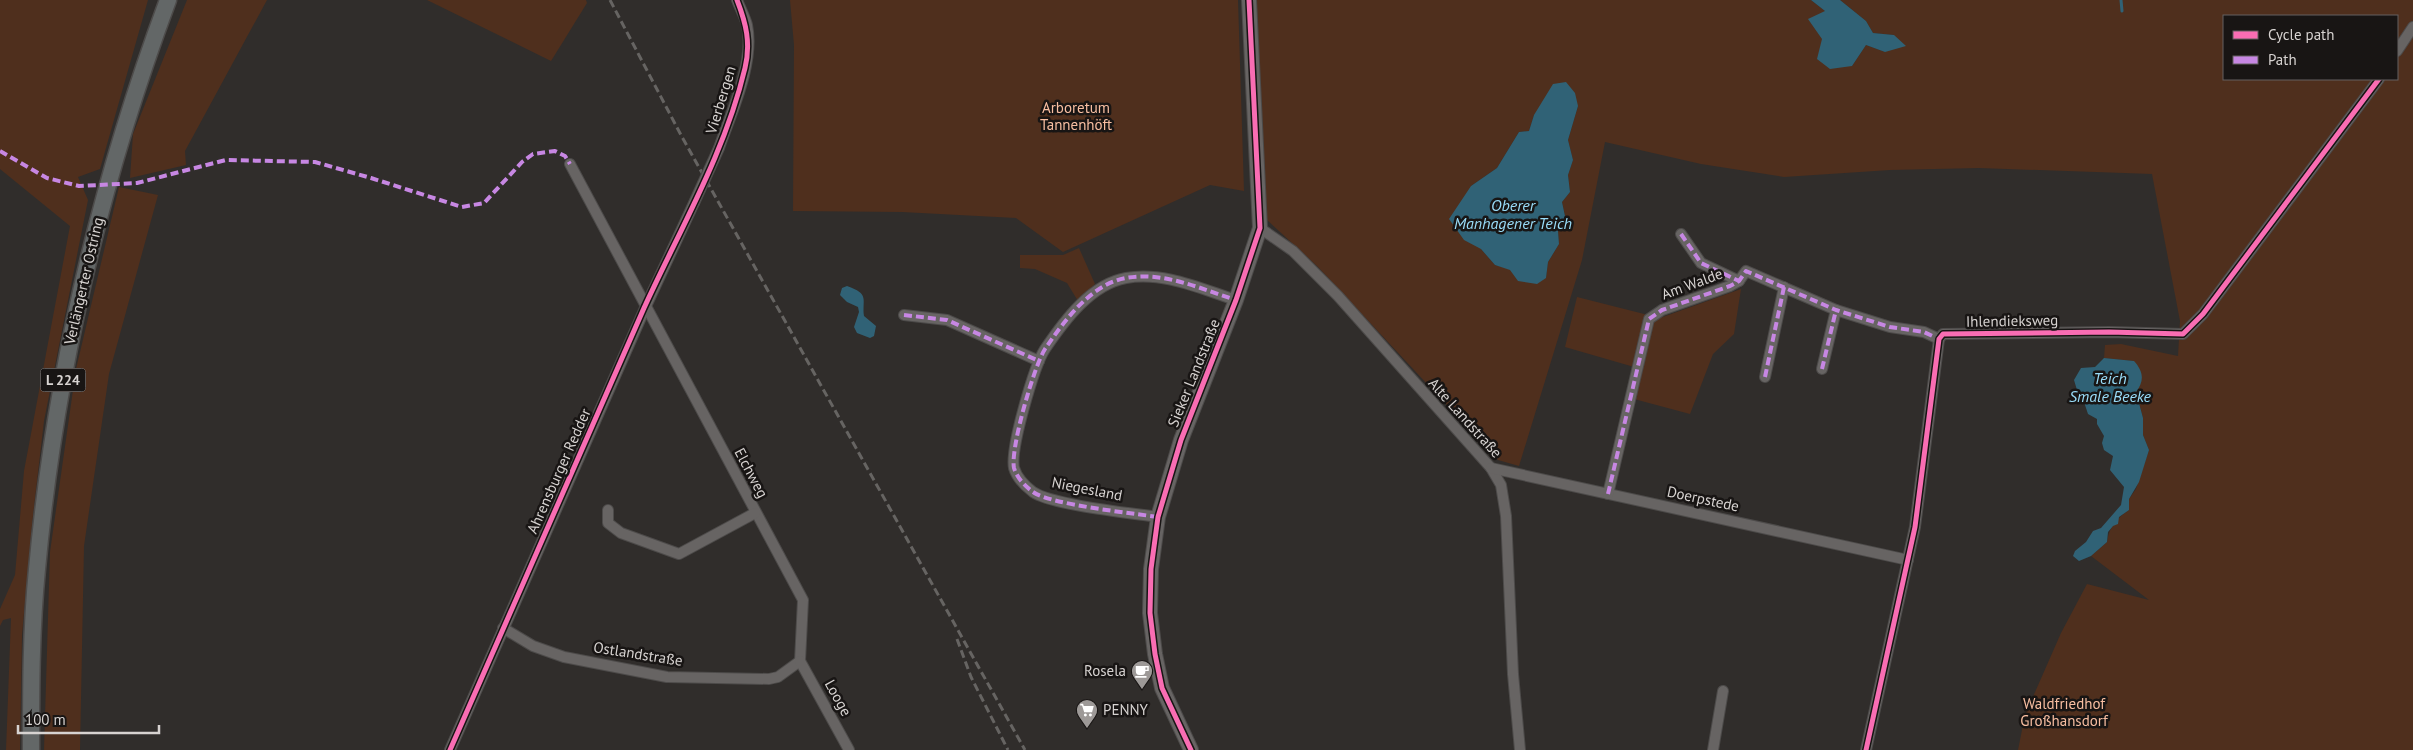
<svg xmlns="http://www.w3.org/2000/svg" width="2413" height="750" font-family="'PT Sans',sans-serif">
<style>
.green{fill:#4f2f1d;fill-rule:evenodd}
.water{fill:#306276}
.lines{fill:none;stroke-linecap:round;stroke-linejoin:round}
.stream{stroke:#306276;stroke-width:3}
.street-casing{stroke:#4d4b4a;stroke-width:12}
.secondary-casing{stroke:#4d4b4a;stroke-width:16}
.primary-casing{stroke:#4d4b4a;stroke-width:19}
.street{stroke:#676463;stroke-width:10}
.secondary{stroke:#676463;stroke-width:14}
.primary{stroke:#636767;stroke-width:16}
.rail{stroke:#666462;stroke-width:3;stroke-dasharray:8 4;stroke-linecap:butt}
.street-bridge-casing{stroke:#4d4b4a;stroke-width:12;stroke-linecap:butt}
.street-bridge{stroke:#676463;stroke-width:10}
.quiet{stroke:#c787e3;stroke-width:4;stroke-dasharray:8 4;stroke-linecap:butt}
.cycleway-casing{stroke:#181514;stroke-width:8}
.cycleway{stroke:#f96db3;stroke-width:5}
.labels{text-anchor:middle;stroke-width:5;stroke-linejoin:round;paint-order:stroke}
.shield{fill:#181514;stroke:#9e9a98;stroke-width:1}
.shield-label{font-size:14px;font-weight:bold;fill:#d7d3d1}
.street-label{font-size:15px;fill:#d7d3d1;stroke:#181514}
.park-label{font-size:15px;fill:#f8bea1;stroke:#181514}
.poi-label{font-size:15px;fill:#d7d3d1;stroke:#181514;text-anchor:end}
.water-label{font-size:16px;font-style:italic;fill:#99dcf8;stroke:#181514}
</style>
<rect width="100%" height="100%" fill="#302d2b"/>
<!-- green -->
<g class="green">
<path d="M0,0H148L100,169L78,177L88,200L44,421L32,524L22,635L20,750H6L11,618L3,620L0,626V609L15,575L24,471L70,226L0,169Z"/>
<path d="M187,0H267L185,151L186,165L130,178L133,134Z"/>
<path d="M427,0H586L587,3L551,61Z"/>
<path d="M790,0H1238L1244,191L1210,185L1063,252L1016,218L902,212L793,211L794,45Z"/>
<path d="M1256,0H1811L1825,11L1852,66L1866,45L1885,52L1894,35L1873,33L1866,21L1840,0H2413V750H2018L2025,715L2061,633L2087,584L2149,600L2091,556L2107,542C2109,527 2117,518 2129,510V499L2136,489L2149,450L2143,435V418L2136,392L2133,361L2104,358L2105,345L2121,344L2178,356L2180,321L2152,174L1979,168L1890,170L1784,177L1701,164L1605,142L1582,260L1519,466L1498,460L1318,267L1267,220ZM2224,16H2397V79H2224ZM1578,106L1568,140L1573,160L1568,175L1570,192L1562,202L1565,216L1558,231L1559,244L1548,262L1546,278L1495,265L1481,249L1471,186L1497,168L1519,132L1529,131L1534,115Z"/>
<path d="M119,187L158,195L109,374L84,546L80,750H44L50,552L76,369Z"/>
<path d="M1079,248L1095,284L1078,301L1067,283L1035,269L1020,268V255H1063Z"/>
<path d="M1741,289L1734,334L1713,354L1690,414L1634,399L1641,369L1565,347L1577,297L1660,318Z"/>
</g>
<!-- water -->
<g class="water">
<path d="M1811,0H1840L1866,21L1873,33L1894,35L1906,46L1885,52L1866,45L1852,66L1830,69L1817,59L1822,39L1808,19L1825,11Z"/>
<path d="M1566,82L1575,93L1578,106L1568,140L1573,160L1568,175L1570,192L1562,202L1565,216L1558,231L1559,244L1548,262L1546,278L1537,284L1518,281L1510,270L1495,265L1481,249L1464,240L1449,219L1471,186L1497,168L1519,132L1529,131L1534,115L1553,84Z"/>
<path d="M847,286C870,294 862,299 864,316L876,326L874,336L870,338L857,333L854,327L859,312L858,307L847,302L840,295L842,288Z"/>
<path d="M2104,358L2134,361C2143,371 2145,380 2136,392L2143,418V435L2149,450L2139,482L2129,499V510L2119,517L2118,524L2113,526L2108,532L2107,542L2091,556L2079,561L2073,556L2075,551L2086,542L2093,531L2101,528L2121,505L2124,487L2110,470L2113,456L2104,450L2102,443L2104,436L2097,424V419L2088,414L2085,405V394L2077,390L2074,380L2081,368L2095,367Z"/>
</g>
<g class="lines">
<!-- stream -->
<path class="stream" d="M2121,0L2122,11"/>
<!-- street casing -->
<g class="street-casing">
<g id="street">
<path d="M2397,51L2413,27"/>
<path d="M719,148C731,113 755,63 747,25C745,17 740,8 737,0"/>
<path d="M570,164L803,600L800,661"/>
<path d="M1260,228L1293,251L1338,296L1491,468L1501,485L1506,516L1513,674L1520,750"/>
<path d="M1681,234L1701,263L1739,281"/>
<path d="M904,315L947,320L1039,361"/>
<path d="M1822,369L1836,310"/>
<path d="M1765,377L1784,287"/>
<path d="M1491,468L1908,560"/>
<path d="M1608,494L1649,319L1662,310L1730,286L1739,281L1746,271L1836,310L1890,327L1924,332L1939,339"/>
<path d="M608,510V523L621,533L679,554L755,513"/>
<path d="M1158,517C1131,513 1052,505 1033,492C1025,486 1017,478 1014,468C1010,449 1034,366 1045,349C1064,321 1091,284 1126,278C1163,271 1201,289 1236,300"/>
<path d="M503,628L533,646L564,657L667,677L769,679L778,677L800,661"/>
<path d="M800,661L849,750"/>
<path d="M450,750L646,306L694,203"/>
<path d="M1713,750L1723,691"/>
<path d="M1866,750L1915,527L1939,339L1943,334L2109,332L2183,334L2203,314L2379,79"/>
</g>
</g>
<!-- secondary casing -->
<g class="secondary-casing">
<path id="secondary" d="M1191,750L1162,688L1155,654L1150,613L1151,569L1158,517L1181,440L1236,300L1260,228L1249,0"/>
</g>
<!-- primary casing -->
<g class="primary-casing">
<path id="primary" d="M31,750C31,690 31,629 37,569C55,374 100,183 168,0"/>
</g>
<!-- street -->
<use href="#street" class="street"/>
<!-- secondary -->
<use href="#secondary" class="secondary"/>
<!-- primary -->
<use href="#primary" class="primary"/>
<!-- rail -->
<g class="rail">
<path d="M610,0L682,137L1025,750"/>
<path d="M957,639L971,677L1008,750"/>
</g>
<!-- street-bridge casing -->
<g class="street-bridge-casing">
<path id="street-bridge" d="M694,203L719,148"/>
</g>
<!-- street-bridge -->
<use href="#street-bridge" class="street-bridge"/>
<!-- quiet -->
<g class="quiet">
<path d="M0,151L47,178L79,186L137,183L226,160L315,162L371,178L462,207L484,203L522,162L533,154L555,151L565,156L570,164"/>
<path d="M1681,234L1701,263L1739,281"/>
<path d="M904,315L947,320L1039,361"/>
<path d="M1822,369L1836,310"/>
<path d="M1765,377L1784,287"/>
<path d="M1608,494L1649,319L1662,310L1730,286L1739,281L1746,271L1836,310L1890,327L1924,332L1939,339"/>
<path d="M1158,517C1131,513 1052,505 1033,492C1025,486 1017,478 1014,468C1010,449 1034,366 1045,349C1064,321 1091,284 1126,278C1163,271 1201,289 1236,300"/>
</g>
<!-- cycleway casing -->
<g class="cycleway-casing">
<g id="cycleway">
<path d="M450,750C514,602 579,455 644,308C680,229 725,153 745,68C751,43 746,23 737,0"/>
<path d="M1191,750L1162,688L1155,654L1150,613L1151,569L1158,517L1181,440L1236,300L1260,228L1249,0"/>
<path d="M1866,750L1915,527L1939,339L1943,334L2109,332L2183,334L2203,314L2379,79"/>
</g>
</g>
<!-- cycleway -->
<use href="#cycleway" class="cycleway"/>
</g>
<!-- icons -->
<defs>
<g id="cafe-pin" transform="scale(1.125)"><path d="M0 17L-7.5 6A9.5 9.5 0 1 1 7.5 6Z" fill="#9d9997" stroke="#181514"/><path d="M-5.5-4.5H6V0H3Q3 3.5 0 3.5H-2.5Q-5.5 3.5-5.5 0ZM3-3.2v2h1.7v-2ZM-6 4.5H4V6H-6Z" fill="#fff"/></g>
<g id="supermarket-pin" transform="scale(1.125)"><path d="M0 17L-7.5 6A9.5 9.5 0 1 1 7.5 6Z" fill="#9d9997" stroke="#181514"/><path d="M-6-5.5h2.5l.6 2H6L4.5 2H-2.5L-4.4-4H-6ZM-1.5 3.2a1.3 1.3 0 1 0 .1 0ZM3 3.2a1.3 1.3 0 1 0 .1 0Z" fill="#fff"/></g>
</defs>
<g fill-rule="evenodd">
<use href="#cafe-pin" x="1142" y="671"/>
<use href="#supermarket-pin" x="1087" y="710"/>
</g>
<g class="labels">
<!-- shield labels -->
<rect class="shield" x="40.5" y="368.5" width="45" height="23" rx="4"/>
<g class="shield-label">
<text x="63" y="385">L 224</text>
</g>
<!-- street labels -->
<g class="street-label">
<text transform="translate(721 100) rotate(-73)" y="5">Vierbergen</text>
<text transform="translate(84 281) rotate(-77)" y="5">Verlängerter Ostring</text>
<text transform="translate(1692 284) rotate(-20)" y="5">Am Walde</text>
<text transform="translate(2012 321) rotate(-1)" y="5">Ihlendieksweg</text>
<text transform="translate(1194 373) rotate(-68)" y="5">Sieker Landstraße</text>
<text transform="translate(1465 418) rotate(48)" y="5">Alte Landstraße</text>
<text transform="translate(559 471) rotate(-66)" y="5">Ahrensburger Redder</text>
<text transform="translate(751 473) rotate(62)" y="5">Elchweg</text>
<text transform="translate(1087 489) rotate(11)" y="5">Niegesland</text>
<text transform="translate(1703 499) rotate(12)" y="5">Doerpstede</text>
<text transform="translate(638 654) rotate(9)" y="5">Ostlandstraße</text>
<text transform="translate(838 698) rotate(61)" y="5">Looge</text>
</g>
<!-- park labels -->
<g class="park-label">
<text x="1076" y="113">Arboretum<tspan x="1076" dy="17">Tannenhöft</tspan></text>
<text x="2064" y="709">Waldfriedhof<tspan x="2064" dy="17">Großhansdorf</tspan></text>
</g>
<!-- poi labels -->
<g class="poi-label">
<text x="1126" y="676">Rosela</text>
<text x="1103" y="715" text-anchor="start">PENNY</text>
</g>
<!-- water labels -->
<g class="water-label">
<text x="1513" y="211">Oberer<tspan x="1513" dy="18">Manhagener Teich</tspan></text>
<text x="2110" y="384">Teich<tspan x="2110" dy="18">Smale Beeke</tspan></text>
</g>
</g>
<!-- legend -->
<rect x="2223" y="15" width="175" height="65" fill="#181514" stroke="#646160"/>
<rect x="2233" y="31" width="25" height="8" fill="#f96db3" stroke="#646160"/>
<text x="2268" y="40" font-size="15" fill="#d7d3d1">Cycle path</text>
<rect x="2233" y="56" width="25" height="8" fill="#c787e3" stroke="#646160"/>
<text x="2268" y="65" font-size="15" fill="#d7d3d1">Path</text>
<!-- scale -->
<path d="M18 725v8h141v-8" fill="none" stroke="#d7d3d1" stroke-width="2.5"/>
<text x="25" y="725" font-size="15" fill="#d7d3d1" stroke="#181514" stroke-width="4" paint-order="stroke">100 m</text>
</svg>
